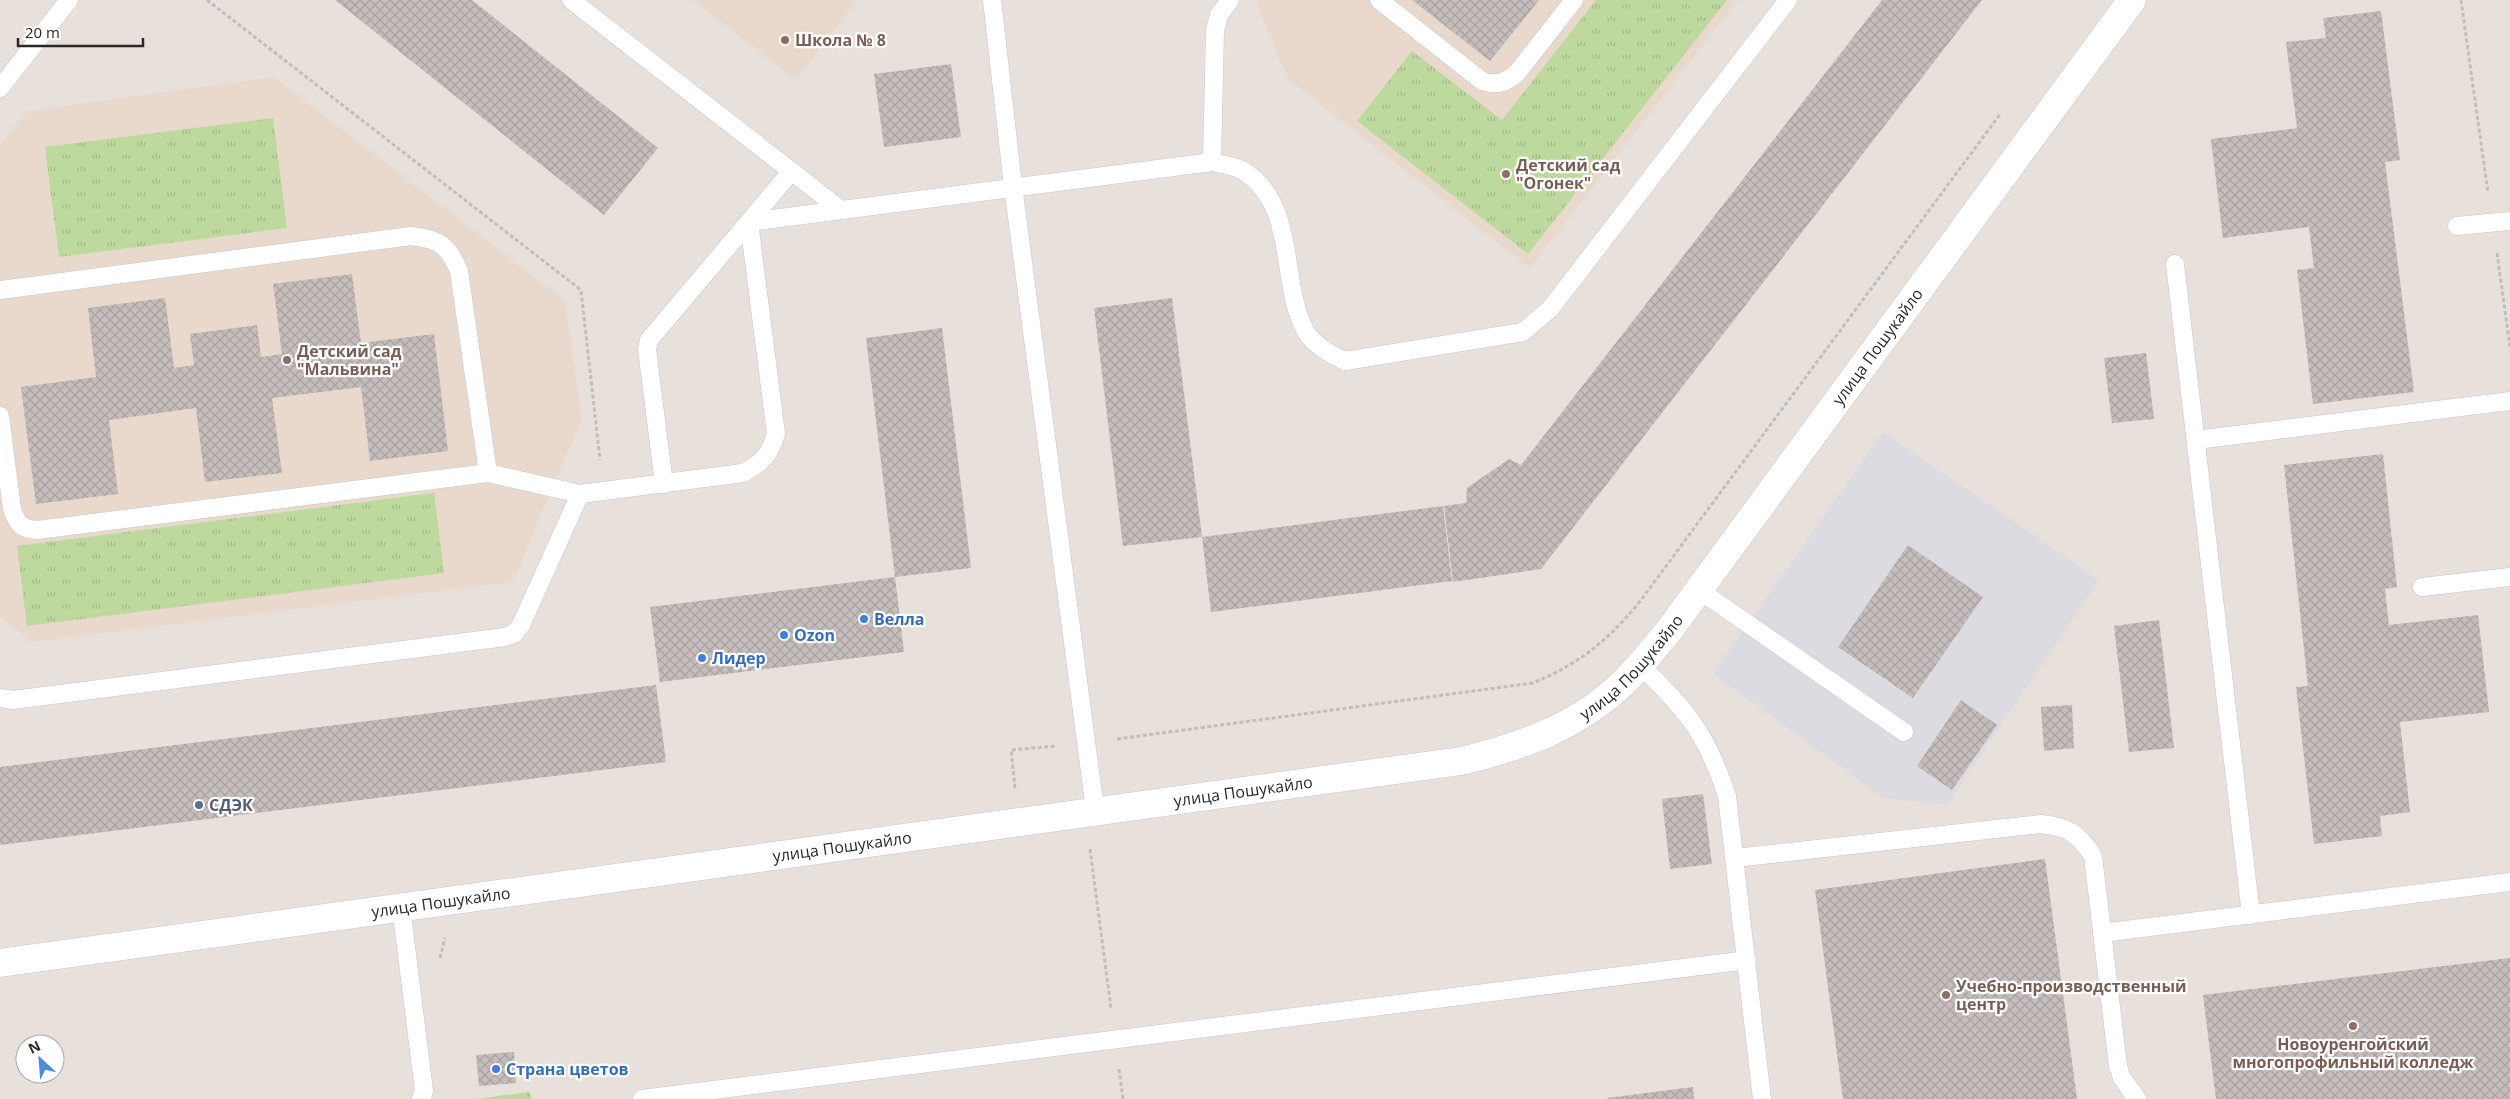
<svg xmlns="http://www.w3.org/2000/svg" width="2510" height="1099" font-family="'Open Sans',sans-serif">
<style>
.industrial{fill:#dcdbe2}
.education{fill:#e8d9cc}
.grass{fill:url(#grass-tufts)}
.building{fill:url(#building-cross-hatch)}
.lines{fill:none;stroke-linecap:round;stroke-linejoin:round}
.service-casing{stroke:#c3c8d0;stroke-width:19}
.minor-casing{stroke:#c3c8d0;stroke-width:29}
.path{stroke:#bebebe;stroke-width:3;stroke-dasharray:4 2.5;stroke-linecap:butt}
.service{stroke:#fff;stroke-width:18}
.minor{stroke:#fff;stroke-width:28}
.education-dot{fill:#8d6e63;stroke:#fff;stroke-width:2}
.shop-dot{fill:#3f7fe0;stroke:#fff;stroke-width:2}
.service-dot{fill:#5c6f8a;stroke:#fff;stroke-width:2}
.labels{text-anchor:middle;stroke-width:4.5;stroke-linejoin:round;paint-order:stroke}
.education-label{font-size:16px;font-weight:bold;fill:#785e54;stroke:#fff;text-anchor:start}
.street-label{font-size:16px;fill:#282828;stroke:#fff}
.shop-label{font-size:16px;font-weight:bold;fill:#366cbe;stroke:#fff;text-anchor:start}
.service-label{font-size:16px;font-weight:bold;fill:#4e5e75;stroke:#fff;text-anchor:start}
</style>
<defs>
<pattern id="grass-tufts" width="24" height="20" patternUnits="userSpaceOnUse" patternTransform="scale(1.25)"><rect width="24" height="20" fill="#bed99e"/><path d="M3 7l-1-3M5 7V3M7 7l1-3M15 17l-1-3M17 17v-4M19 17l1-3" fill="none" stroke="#a3ba88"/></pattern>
<pattern id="building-cross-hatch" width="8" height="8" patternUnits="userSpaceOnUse" patternTransform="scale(1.25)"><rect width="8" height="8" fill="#c4bdbb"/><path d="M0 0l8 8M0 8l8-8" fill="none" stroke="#a8a2a1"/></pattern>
</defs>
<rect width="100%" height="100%" fill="#e8e0db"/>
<!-- industrial -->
<path class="industrial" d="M1883,432L2099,580L1947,805L1884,798L1713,674Z"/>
<!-- education -->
<g class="education">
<path d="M693,0H857L796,80Z"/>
<path d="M1256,0H1738L1530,268L1288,79Z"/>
<path d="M274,77L565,301L582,419L513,582L32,642L0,616V144L27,111Z"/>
</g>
<!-- grass -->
<g class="grass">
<path d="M1596,0H1727L1528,254L1357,121L1412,51L1502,120Z"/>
<path d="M273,118L287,228L59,257L45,147Z"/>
<path d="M434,493L444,573L27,626L17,546Z"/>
<path d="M530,1092L531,1099H475Z"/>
</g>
<!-- building -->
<g class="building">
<path d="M335,0H472L658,148L604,215Z"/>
<path d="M1412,0H1539L1490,61Z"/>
<path d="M1882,0H1982L1541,569L1453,582L1444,506L1466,503L1467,488L1509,459L1521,465Z"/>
<path d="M2381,11L2400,160L2385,162L2414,392L2313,404L2297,270L2314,268L2309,227L2223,238L2211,139L2297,128L2286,42L2326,38L2323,18Z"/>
<path d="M951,64L961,137L884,147L874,74Z"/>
<path d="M352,274L361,343L434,334L448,451L370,461L361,387L272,398L282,473L205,482L196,408L109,420L118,494L36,504L21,387L96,377L88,308L165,298L174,368L194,365L190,334L257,325L261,357L282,354L273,284Z"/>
<path d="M1172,298L1202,537L1123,546L1094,308Z"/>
<path d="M942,328L971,568L895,577L866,338Z"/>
<path d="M2146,353L2154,419L2112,423L2104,358Z"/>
<path d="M2383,454L2397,587L2385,589L2389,625L2478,615L2489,712L2400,722L2410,812L2380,816L2382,836L2314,844L2296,687L2308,686L2284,465Z"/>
<path d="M1443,506L1452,581L1211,612L1202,537Z"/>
<path d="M1908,545L1983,597L1913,698L1838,647Z"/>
<path d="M895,577L904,652L660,682L650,607Z"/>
<path d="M2159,620L2174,748L2129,752L2114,626Z"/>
<path d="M656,685L666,762L0,845V767Z"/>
<path d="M1961,700L1997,725L1952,790L1917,766Z"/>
<path d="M2072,705L2074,748L2044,751L2041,707Z"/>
<path d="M1703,794L1712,864L1670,869L1662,799Z"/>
<path d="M2045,859L2077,1099H1843L1815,890Z"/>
<path d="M2510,958V1099H2216L2203,995Z"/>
<path d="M514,1052L516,1083L479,1086L476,1055Z"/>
<path d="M1693,1087L1694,1099H1608L1607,1098Z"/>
</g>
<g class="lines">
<!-- service casing -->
<g class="service-casing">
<g id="service">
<path d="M571,0L840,209"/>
<path d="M992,0L1013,186L1095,810"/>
<path d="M1379,0L1482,81C1497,86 1505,83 1517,73L1574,0"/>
<path d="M0,88L69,0"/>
<path d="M1212,162L1215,31L1219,15L1230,0"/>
<path d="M2457,226L2510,221"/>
<path d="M2175,264L2251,915"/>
<path d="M0,290L411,236C439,239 448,245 459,271L488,473L580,494"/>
<path d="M0,416L12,509C17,524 21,529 37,530L488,473"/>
<path d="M2196,440L2510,401"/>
<path d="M664,484L647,349L649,340L791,172"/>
<path d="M2422,587L2510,577"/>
<path d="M1699,590L1904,732"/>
<path d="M1640,665C1686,709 1707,734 1727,796L1762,1099"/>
<path d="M0,698L13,700L505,637L514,634L521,625L580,494L743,473C763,462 769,456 776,434L749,222L1212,162C1221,164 1234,166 1242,170C1299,205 1278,281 1306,332C1315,346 1330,354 1345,361L1523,332L1550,309L1788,0"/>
<path d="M1735,858L2041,824C2068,827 2078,833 2093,856L2118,1066L2122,1078L2137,1099"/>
<path d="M401,907L424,1091L421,1099"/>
<path d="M2102,933L2510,882"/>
<path d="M642,1099L1747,960"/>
</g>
</g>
<!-- minor casing -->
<g class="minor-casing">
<g id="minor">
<path id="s1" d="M0,963L1461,761C1520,747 1577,727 1622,684C1640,667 1655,647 1670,629L2132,0"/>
</g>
</g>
<!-- path -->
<g class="path">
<path d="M207,0L581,290L600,460"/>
<path d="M2461,0L2488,193"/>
<path d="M2497,253L2510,347"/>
<path d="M1117,739L1533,683C1580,663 1605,643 1638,604L2001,113"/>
<path d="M1015,788L1011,750L1056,746"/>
<path d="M1090,849L1111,1008"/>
<path d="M440,958L445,938"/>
<path d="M1119,1069L1123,1099"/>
</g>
<!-- service -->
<use href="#service" class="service"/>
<!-- minor -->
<use href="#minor" class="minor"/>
</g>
<!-- markers -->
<g class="education-dot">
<circle cx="785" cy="40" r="5"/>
<circle cx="1506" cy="174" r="5"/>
<circle cx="287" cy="360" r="5"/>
<circle cx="1946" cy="995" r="5"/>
<circle cx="2353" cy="1026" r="5"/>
</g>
<g class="shop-dot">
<circle cx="864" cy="619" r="5"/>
<circle cx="784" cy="635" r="5"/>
<circle cx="702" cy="658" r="5"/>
<circle cx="496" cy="1069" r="5"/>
</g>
<circle class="service-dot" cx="199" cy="805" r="5"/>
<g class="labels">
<!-- education labels -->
<g class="education-label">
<text x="795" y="46">Школа № 8</text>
<text x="1516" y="171">Детский сад<tspan x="1516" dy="18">"Огонек"</tspan></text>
<text x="297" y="357">Детский сад<tspan x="297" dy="18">"Мальвина"</tspan></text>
<text x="1956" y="992">Учебно-производственный<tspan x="1956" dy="18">центр</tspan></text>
<text x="2353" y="1050" text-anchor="middle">Новоуренгойский<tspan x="2353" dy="18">многопрофильный колледж</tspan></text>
</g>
<!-- street labels -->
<g class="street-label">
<text dy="6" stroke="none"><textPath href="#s1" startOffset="2079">улица Пошукайло</textPath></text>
<text dy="6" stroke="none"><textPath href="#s1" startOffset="1674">улица Пошукайло</textPath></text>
<text dy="6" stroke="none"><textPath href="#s1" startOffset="1255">улица Пошукайло</textPath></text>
<text dy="6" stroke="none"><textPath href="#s1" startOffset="850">улица Пошукайло</textPath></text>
<text dy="6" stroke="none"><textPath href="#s1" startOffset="445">улица Пошукайло</textPath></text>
</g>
<!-- shop labels -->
<g class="shop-label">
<text x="874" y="625">Велла</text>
<text x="794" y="641">Ozon</text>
<text x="712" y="664">Лидер</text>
<text x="506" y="1075">Страна цветов</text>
</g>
<!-- service labels -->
<g class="service-label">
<text x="209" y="811">СДЭК</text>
</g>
</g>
<!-- north arrow -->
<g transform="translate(40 1059) rotate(334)"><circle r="24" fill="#ffffff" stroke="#a9a9a9"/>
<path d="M0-4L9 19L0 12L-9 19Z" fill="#4e89e2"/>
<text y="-8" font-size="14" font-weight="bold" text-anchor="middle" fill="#282828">N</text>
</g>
<!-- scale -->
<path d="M18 38v8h125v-8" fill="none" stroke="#282828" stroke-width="2.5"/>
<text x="25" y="38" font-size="15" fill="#282828" stroke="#ffffff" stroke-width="4" paint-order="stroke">20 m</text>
</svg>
